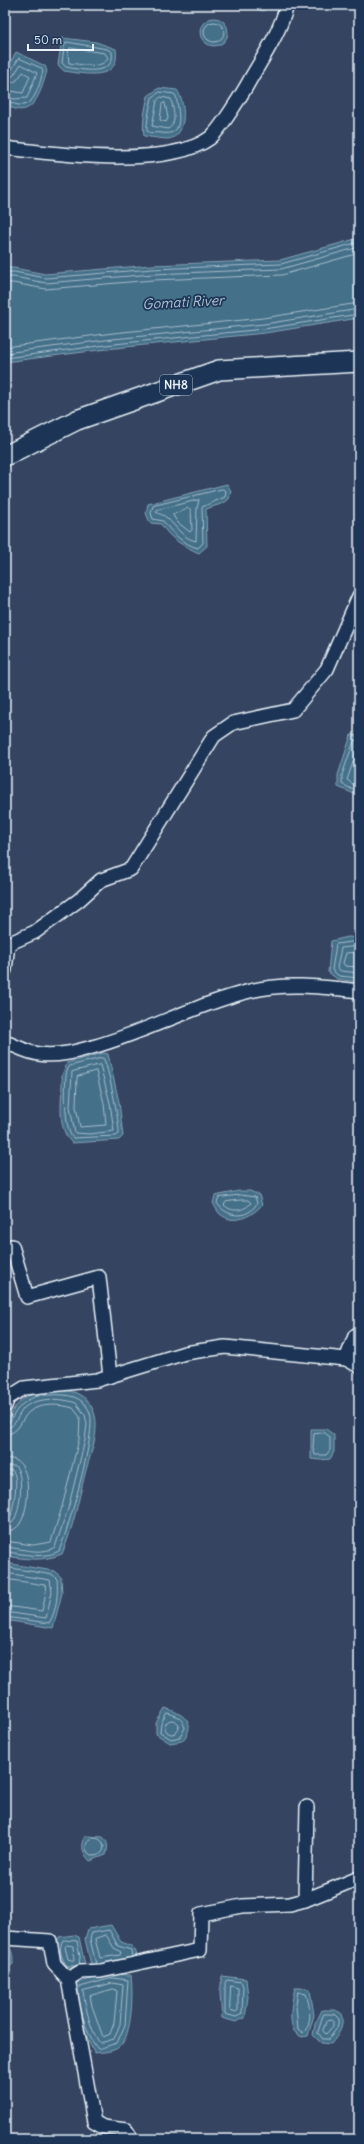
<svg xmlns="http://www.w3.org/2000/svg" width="364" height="2144" font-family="Delius,sans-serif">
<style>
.water{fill:#446f89;stroke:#86a3b5}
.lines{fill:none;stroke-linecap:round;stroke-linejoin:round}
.shore{stroke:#a6bdcc;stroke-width:1}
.minor-casing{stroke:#e8f1f8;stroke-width:16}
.highway-casing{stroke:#e8f1f8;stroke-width:22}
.minor{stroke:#1d3557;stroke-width:13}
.highway{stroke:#1d3557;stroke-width:19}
.labels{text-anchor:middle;stroke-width:3.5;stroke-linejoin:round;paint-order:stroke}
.shield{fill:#1d3557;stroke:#abb9c8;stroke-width:1}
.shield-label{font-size:12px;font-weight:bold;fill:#e8f1f8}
.water-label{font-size:14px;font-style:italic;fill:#afc4d1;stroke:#1d3557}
</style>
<rect width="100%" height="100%" fill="#354461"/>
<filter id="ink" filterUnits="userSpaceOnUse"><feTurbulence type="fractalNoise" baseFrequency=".025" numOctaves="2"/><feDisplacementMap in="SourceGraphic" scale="8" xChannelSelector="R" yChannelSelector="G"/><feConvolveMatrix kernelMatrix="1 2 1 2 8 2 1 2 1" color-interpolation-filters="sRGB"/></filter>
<g filter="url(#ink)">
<!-- water -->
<g class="water">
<path d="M243,5H272L263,11Z"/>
<circle cx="214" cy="32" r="14"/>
<path d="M62,38L96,42L116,49C121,82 85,74 64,71L58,65Z"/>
<path d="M16,52L45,66L47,71C41,91 33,123 5,104V73Z"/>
<path d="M159,88L177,90C185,101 189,136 168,139C164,139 149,137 144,136C142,123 145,109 148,96Z"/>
<path d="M359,238V318L265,333L115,348L5,362V268H14L45,274L152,265L280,260Z"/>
<path d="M227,484L231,491L229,499L224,503L206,509L207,546L199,553C183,546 170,539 161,524L150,523L146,513L148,504Z"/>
<path d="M351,735L359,736V796L338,787V775Z"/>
<path d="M348,937L359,938V982L337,979L328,972L331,941Z"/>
<path d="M103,1053L108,1054L119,1102L123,1136L119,1140L72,1143C55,1127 63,1096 62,1075L67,1063Z"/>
<path d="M239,1191H250L259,1195L262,1205C252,1216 234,1226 220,1214C217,1212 215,1206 213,1203L215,1196Z"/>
<path d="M47,1390C58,1391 71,1389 80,1395C90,1400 96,1413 96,1423C97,1440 89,1458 85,1474C78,1502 73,1528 62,1554C43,1562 26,1559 6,1556V1522L11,1497V1474L5,1475C5,1434 0,1399 47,1390Z"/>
<path d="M311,1429H326L334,1435V1452L330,1459L320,1460L311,1459Z"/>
<path d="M5,1563L54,1571L61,1577L62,1593L53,1628L5,1620Z"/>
<path d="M165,1708C182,1713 199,1723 182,1741L170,1743L156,1734V1723Z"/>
<path d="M85,1836L103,1837C109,1843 108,1847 106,1855L90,1861C82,1852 81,1848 85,1836Z"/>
<path d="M111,1925L121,1942C130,1945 135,1946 137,1956L134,1962L92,1969L85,1939L88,1929Z"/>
<path d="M74,1935L79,1937L85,1965C78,1971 73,1971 64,1969C57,1960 55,1948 59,1937Z"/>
<path d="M5,1946C13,1948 13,1957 13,1964L8,1969H5Z"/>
<path d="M112,1974L131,1975C133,1991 133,2036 119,2047C113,2052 103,2052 95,2053C81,2033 79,2007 75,1983Z"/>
<path d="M222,1976L246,1979L248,1997L245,2018L236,2022L222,2018L220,1994Z"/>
<path d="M295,1988H304L310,1990L314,2015L308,2036L302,2037C300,2036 295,2033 294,2031C288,2020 292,1999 295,1988Z"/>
<path d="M322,2010H335L341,2013C345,2026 339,2034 331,2044L321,2043L313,2035L315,2024Z"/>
</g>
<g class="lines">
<!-- shore -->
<g class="shore">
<circle cx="214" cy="32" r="10"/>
<path d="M67,42L107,49L112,52C116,77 81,70 66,67L62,63L64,47Z"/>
<path d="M70,48L105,53L108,58C103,70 79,64 69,63L68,54Z"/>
<path d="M5,73L10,72L19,58L41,68L43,71C40,82 36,103 23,105C16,106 11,102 5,101"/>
<path d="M5,79L13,76L21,64L37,73L27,98L14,99L5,96"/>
<path d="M5,85L16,81L23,72L30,76L23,93L5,90"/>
<path d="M160,92L174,94L176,96C178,110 186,137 162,133C157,132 151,134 147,131C146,126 150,105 152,98Z"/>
<path d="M161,97L171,99C173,109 178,123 168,129L152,126L157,101Z"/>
<path d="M165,103L168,118L166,122L160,120L162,104Z"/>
<path d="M5,272H14L46,278L152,269L281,264L359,242"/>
<path d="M5,277H14L46,283L153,274L281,269L359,247"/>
<path d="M5,283H13L46,289L153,280L282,275L359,253"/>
<path d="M5,347L113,333L263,318L359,303"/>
<path d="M5,353L113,339L264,324L359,309"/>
<path d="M5,358L114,344L264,329L359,314"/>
<path d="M223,489L226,492L225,497L202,507L203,543L198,548C183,544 172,533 163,521L153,519L151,513L153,506Z"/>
<path d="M199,500L197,508L196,541C182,538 177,527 167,518C164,515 159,514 156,512L157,510Z"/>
<path d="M189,508L191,510L192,530L190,532L177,522L173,515Z"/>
<path d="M359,739L354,741L342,775V784L359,793"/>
<path d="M359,745L347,780L359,788"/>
<path d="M359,941L336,944L332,970L339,976L359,978"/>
<path d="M359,946L341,948L337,968L341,971L359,973"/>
<path d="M359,952L346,953L343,963L345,966L359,967"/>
<path d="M103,1058C108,1062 120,1126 119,1134L116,1136L73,1138C64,1130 64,1082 67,1070L70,1066Z"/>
<path d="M100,1065L110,1103L114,1131L90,1134L75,1133L70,1107L72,1072Z"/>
<path d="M96,1071L104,1103L106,1125L80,1127L76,1107L77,1077Z"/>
<path d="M240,1195L255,1197L257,1203C248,1220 227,1218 217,1203L219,1198Z"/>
<path d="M240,1200H248L251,1203C244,1211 232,1213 224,1205L226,1202Z"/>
<path d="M5,1423L10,1422C18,1405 29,1395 49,1395C66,1394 83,1395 90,1413C97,1431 68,1530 59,1551C42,1560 23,1553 5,1552"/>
<path d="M5,1428C17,1428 17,1414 25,1407C38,1397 62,1398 76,1403L85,1415L87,1424L85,1440L68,1509L55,1547C40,1556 22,1548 5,1547"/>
<path d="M325,1433L330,1437V1450L326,1455H315L313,1448L314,1434Z"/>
<path d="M5,1434C20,1434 20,1420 29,1412C39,1403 61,1404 73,1408L80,1417L79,1439L62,1507L51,1542L33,1545L5,1541"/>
<path d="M5,1459C35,1453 30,1511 19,1525C15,1530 10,1531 5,1531"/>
<path d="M5,1466H15C25,1474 20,1515 12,1523L5,1525"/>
<path d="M5,1471L12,1470C20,1478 13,1506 11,1516L5,1520"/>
<path d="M5,1567L53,1575L57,1579C58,1593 57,1610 49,1623L5,1617"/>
<path d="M5,1573L50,1580L52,1592L46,1618L5,1612"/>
<path d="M5,1579L45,1585L46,1592L42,1611L5,1606"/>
<path d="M167,1713C177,1715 182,1718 185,1728L180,1737L171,1739L160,1732L161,1724Z"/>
<circle cx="172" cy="1727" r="7"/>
<circle cx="95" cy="1847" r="9"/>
<path d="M106,1935L114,1948L121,1952L120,1955L100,1958L95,1939Z"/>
<path d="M67,1945L73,1946L74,1961L68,1959L65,1947Z"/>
<path d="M96,1964L90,1939L92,1933L109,1930L118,1946L131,1950L132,1957"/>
<path d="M75,1966H67C61,1959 58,1948 63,1940L77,1941L80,1957L79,1965"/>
<path d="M113,1978L128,1980L125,2025L117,2043L98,2049C87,2038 78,2003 78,1988Z"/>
<path d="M227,1980L241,1982L243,1986L242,2014L236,2017L225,2014V1983Z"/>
<path d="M113,1983L123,1985L120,2024L114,2039L100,2043C91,2033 85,2005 83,1991Z"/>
<path d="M231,1986L238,1988V2010L236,2012L230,2010Z"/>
<path d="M114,1989L117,1991L114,2023L110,2034L103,2037L92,2006L90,1996Z"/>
<path d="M298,1992L306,1994C310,2006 313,2023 303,2033L298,2029L296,2006Z"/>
<path d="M324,2014H334L339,2019L337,2028L329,2039H323L318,2033Z"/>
<path d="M327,2020L332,2019L333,2021V2026L326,2034L323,2031Z"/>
</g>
<!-- minor casing -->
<g class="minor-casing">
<g id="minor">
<path d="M5,148C56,154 168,169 210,138C220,130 244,91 251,78C265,54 280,32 287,5"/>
<path d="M5,970L8,944L35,932L79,900L101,880L131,869L214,736L233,723L293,710L327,669L359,596"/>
<path d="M5,1042C16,1046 28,1053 39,1054C58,1057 78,1051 96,1046C148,1031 197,1004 250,991C286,982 323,987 359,991"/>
<path d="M5,1248L12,1246L27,1297L99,1277L110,1376"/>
<path d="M346,1359L355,1336L359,1333"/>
<path d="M5,1406L8,1398L24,1388L97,1380L185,1353L225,1347L346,1359L359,1366"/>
<path d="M305,1900L307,1807"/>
<path d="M5,1938L50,1941L54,1964L68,1979L80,1972L101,1971L200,1950L201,1914L242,1906L290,1904L305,1900L359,1878"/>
<path d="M68,1979L94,2122L103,2127L126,2130L132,2139"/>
</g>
</g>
<!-- highway casing -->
<g class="highway-casing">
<path id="highway" d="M5,456L77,420L219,370L359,362"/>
</g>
<!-- minor -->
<use href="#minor" class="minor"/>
<!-- highway -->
<use href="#highway" class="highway"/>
</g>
</g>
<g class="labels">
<!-- shield labels -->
<rect class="shield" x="160" y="375" width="32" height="20" rx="3"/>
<g class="shield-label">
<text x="176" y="389">NH8</text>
</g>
<!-- water labels -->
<g class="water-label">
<text transform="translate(183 302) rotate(-3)" y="5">Gomati River</text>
</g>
</g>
<!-- margin -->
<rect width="364" height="2144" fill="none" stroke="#1d3557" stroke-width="20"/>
<rect x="10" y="10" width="344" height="2124" fill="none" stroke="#e8f1f8" stroke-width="1.5" filter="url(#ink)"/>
<!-- scale -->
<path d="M28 44v6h65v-6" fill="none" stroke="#e8f1f8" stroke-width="2"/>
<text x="34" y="44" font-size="12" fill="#e8f1f8" stroke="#1d3557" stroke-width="3" paint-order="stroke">50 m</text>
</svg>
